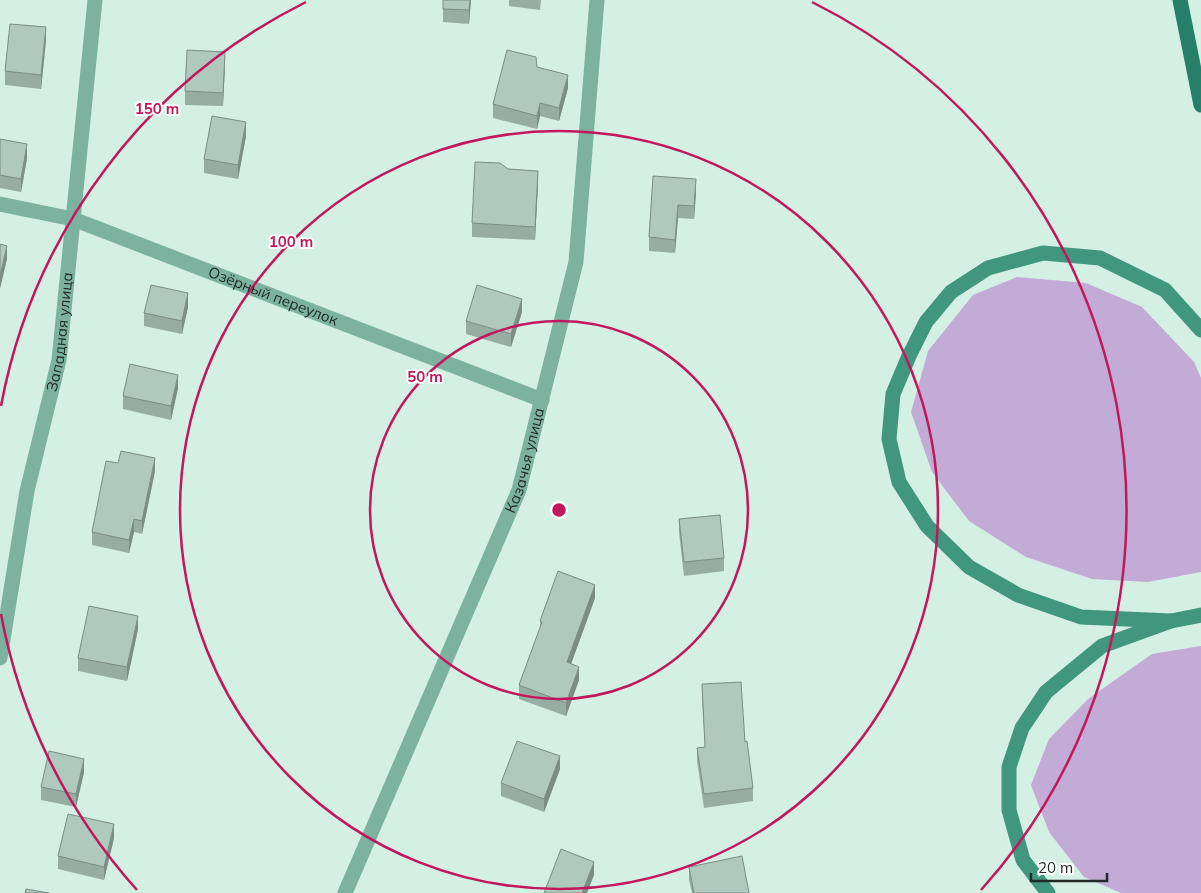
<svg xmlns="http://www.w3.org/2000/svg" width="1201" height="893" font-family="Mulish,sans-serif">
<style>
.green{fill:#c2abd5}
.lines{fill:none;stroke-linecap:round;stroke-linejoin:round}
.minor{stroke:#7eb2a0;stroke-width:15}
.secondary{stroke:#41977e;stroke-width:15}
.primary{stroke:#268067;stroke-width:15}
.wall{fill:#96ada4}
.shaded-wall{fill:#7a8d86}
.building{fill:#afc9bf;stroke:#7a8d86}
.ring{fill:none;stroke:#c2185b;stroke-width:2.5}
.labels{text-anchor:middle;stroke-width:4;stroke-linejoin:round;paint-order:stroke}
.street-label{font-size:15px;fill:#202a27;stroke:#fff}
.centre{fill:#c2185b;stroke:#fff;stroke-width:2.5}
.ring-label{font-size:15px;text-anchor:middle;font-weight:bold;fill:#c2185b;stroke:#fff;stroke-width:4;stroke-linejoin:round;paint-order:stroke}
</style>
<rect width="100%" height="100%" fill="#d4efe4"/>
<!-- green -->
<g class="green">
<path d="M1017,277L1086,283L1142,307L1194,362L1201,378V572L1148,582L1092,579L1026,557L969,521L932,472L911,412L928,351L973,295Z"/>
<path d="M1201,646V893H1121L1084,877L1049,832L1031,785L1049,739L1088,699L1152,654Z"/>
</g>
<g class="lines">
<!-- minor -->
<g class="minor">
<path id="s1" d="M0,204L73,219L542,400"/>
<path id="s2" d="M0,658L27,491L59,360L95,0"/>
<path id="s3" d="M345,893L519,490L576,262L597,0"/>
</g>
<!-- secondary -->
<g class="secondary">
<path d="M1171,621L1081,617L1018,595L969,567L927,526L899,482L889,439L893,394L909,356L926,322L951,292L988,268L1043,253L1100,258L1165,290L1201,330"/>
<path d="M1048,893L1023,860L1009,810V767L1022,728L1046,692L1102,646L1171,621L1201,615"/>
</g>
<!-- primary -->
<path class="primary" d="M1180,0L1201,105"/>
</g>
<!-- wall -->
<g class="wall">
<path d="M471,0L469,24L443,22V9Z"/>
<path d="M509,0H541L540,10L509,6Z"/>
<path d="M46,40L41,89L5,85V71Z"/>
<path d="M225,65L223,106L185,105V91Z"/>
<path d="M537,67L568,88L559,121L540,116L537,129L493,118V104Z"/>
<path d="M246,136L238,179L204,173V159Z"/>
<path d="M0,139L27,158L21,192L0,188Z"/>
<path d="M508,169L538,184L535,240L472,237V223Z"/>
<path d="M653,176L696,193L694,219L678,218L675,253L649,251V237Z"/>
<path d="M188,307L182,334L144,326V313Z"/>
<path d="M522,312L511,347L466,334V321Z"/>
<path d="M178,388L171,420L123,409V396Z"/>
<path d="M155,471L142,534L134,532L129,553L92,545V532Z"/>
<path d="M679,519L724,558V571L684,576L679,533Z"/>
<path d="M595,598L571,664L579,680L566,716L519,699V685L540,628V621Z"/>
<path d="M138,629L127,681L78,671V658Z"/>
<path d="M702,684L745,742L753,788V801L704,808L697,761V748L705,747L702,698Z"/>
<path d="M560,769L544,812L501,796V783Z"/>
<path d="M84,772L76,807L41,800V787Z"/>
<path d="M114,838L104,880L58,869V856Z"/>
<path d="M689,867L749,893H692L689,880Z"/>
</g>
<!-- shaded-wall -->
<g class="shaded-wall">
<path d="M470,0H471L469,24V10Z"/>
<path d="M46,27V40L41,89V75Z"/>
<path d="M225,52V65L223,106V93Z"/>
<path d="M568,75V88L559,121V108Z"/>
<path d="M540,103V116L537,129V116Z"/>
<path d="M246,122V136L238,179V165Z"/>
<path d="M27,144V158L21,192V179Z"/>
<path d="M538,171V184L535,240V227Z"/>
<path d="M696,179V193L694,219V206Z"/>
<path d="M678,205V218L675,253V240Z"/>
<path d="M7,246V259L0,289V276Z"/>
<path d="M188,293V307L182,334V321Z"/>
<path d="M522,299V312L511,347V334Z"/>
<path d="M178,375V388L171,420V406Z"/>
<path d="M155,458V471L142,534V521Z"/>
<path d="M134,519V532L129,553V540Z"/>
<path d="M595,585V598L567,675V662Z"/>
<path d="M138,616V629L127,681V667Z"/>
<path d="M579,667V680L566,716V703Z"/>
<path d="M560,756V769L544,812V799Z"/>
<path d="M84,759V772L76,807V794Z"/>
<path d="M114,824V838L104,880V867Z"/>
<path d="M594,862V875L587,893H582Z"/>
</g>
<!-- building -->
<g class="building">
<path d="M443,0H470L469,10L443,9Z"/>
<path d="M10,24L46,27L41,75L5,71Z"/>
<path d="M187,50L225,52L223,93L185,91Z"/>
<path d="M507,50L536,57L537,67L568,75L559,108L540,103L537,116L493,104Z"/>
<path d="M212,116L246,122L238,165L204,159Z"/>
<path d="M0,139L27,144L21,179L0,175Z"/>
<path d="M475,162L500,163L508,169L538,171L535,227L472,223Z"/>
<path d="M653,176L696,179L694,206L678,205L675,240L649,237Z"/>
<path d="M0,244L7,246L0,276Z"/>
<path d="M151,285L188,293L182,321L144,313Z"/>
<path d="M477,285L522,299L511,334L466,321Z"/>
<path d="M130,364L178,375L171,406L123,396Z"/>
<path d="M121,451L155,458L142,521L134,519L129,540L92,532L106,461L118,463Z"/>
<path d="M720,515L724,558L684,562L679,519Z"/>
<path d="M558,571L595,585L567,662L579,667L566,703L519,685L542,622L540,621Z"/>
<path d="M89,606L138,616L127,667L78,658Z"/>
<path d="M741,682L745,742L747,741L753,788L704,794L697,748L705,747L702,684Z"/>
<path d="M517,741L560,756L544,799L501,783Z"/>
<path d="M49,751L84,759L76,794L41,787Z"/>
<path d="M68,814L114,824L104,867L58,856Z"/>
<path d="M561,849L594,862L582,893H544Z"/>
<path d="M742,856L749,893H694L689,867Z"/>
<path d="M26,889L49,893H25Z"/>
</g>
<!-- distance rings -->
<g class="ring">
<circle cx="559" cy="510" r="189"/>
<circle cx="559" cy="510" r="379"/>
<path d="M137 890A568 568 0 0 1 1 614M1 406A568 568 0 0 1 306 2M812 2A568 568 0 0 1 981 890"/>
</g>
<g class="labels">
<!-- street labels -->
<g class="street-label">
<text dy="5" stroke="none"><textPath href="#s1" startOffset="289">Озёрный переулок</textPath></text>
<text dy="5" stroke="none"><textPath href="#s2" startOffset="332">Западная улица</textPath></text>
<text dy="5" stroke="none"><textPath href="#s3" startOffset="469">Казачья улица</textPath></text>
</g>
</g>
<circle cx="559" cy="510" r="8" class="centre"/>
<g class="ring-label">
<text x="157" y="114">150 m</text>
<text x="291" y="247">100 m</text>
<text x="425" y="382">50 m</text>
</g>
<!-- scale -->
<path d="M1031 873v8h76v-8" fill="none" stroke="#202a27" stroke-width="2.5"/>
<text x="1038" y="873" font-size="15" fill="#202a27" stroke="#ffffff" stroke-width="4" paint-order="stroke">20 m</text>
</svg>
